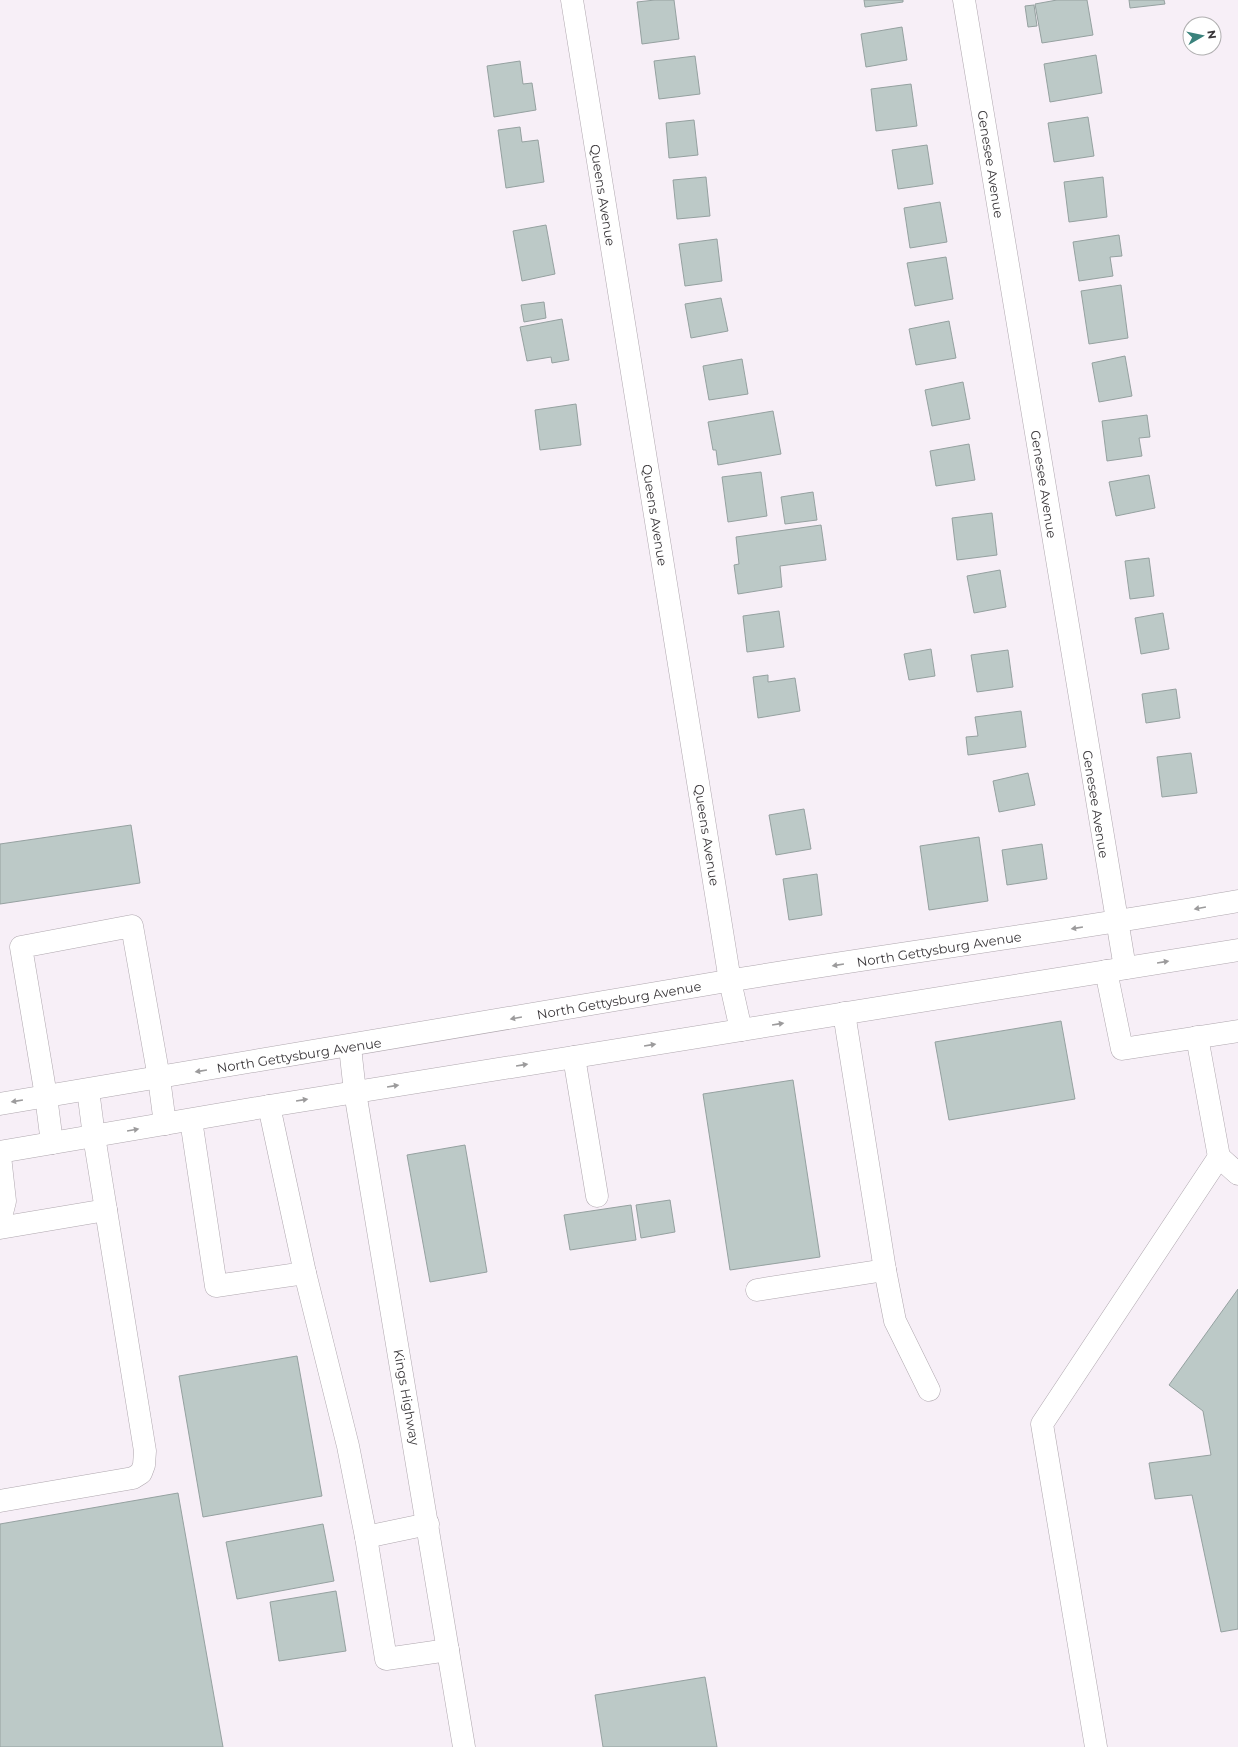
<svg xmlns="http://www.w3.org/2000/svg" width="1238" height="1747" font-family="Montserrat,sans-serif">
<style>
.building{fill:#bcc9c7;stroke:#95a1a0}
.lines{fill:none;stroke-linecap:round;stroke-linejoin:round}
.minor-casing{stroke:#afa7ae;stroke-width:23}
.major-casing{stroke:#afa7ae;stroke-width:23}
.minor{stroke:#fff;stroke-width:22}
.major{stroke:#fff;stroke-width:22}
.oneway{fill:#9c9b9c}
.labels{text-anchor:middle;stroke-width:3;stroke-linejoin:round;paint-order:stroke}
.street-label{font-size:13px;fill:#3a373a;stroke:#fff}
</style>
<rect width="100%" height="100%" fill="#f7eff7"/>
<!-- building -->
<g class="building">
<path d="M655,0H674L679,39L642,44L637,2Z"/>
<path d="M864,0H903V2L865,7Z"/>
<path d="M1057,0H1087L1093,35L1042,43L1035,4Z"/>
<path d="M1129,0H1164L1165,4L1130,8Z"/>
<path d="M1034,5L1037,26L1028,27L1025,6Z"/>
<path d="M902,27L907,60L866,67L861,34Z"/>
<path d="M1096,55L1102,93L1050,102L1044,64Z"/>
<path d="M695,56L700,94L659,99L654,61Z"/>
<path d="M520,61L523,84L532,83L536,110L494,117L487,66Z"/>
<path d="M911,84L917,126L876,131L871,89Z"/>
<path d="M1088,117L1094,156L1054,162L1048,123Z"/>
<path d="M694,120L698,155L669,158L666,123Z"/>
<path d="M520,127L522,142L538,140L544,182L506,188L498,130Z"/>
<path d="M927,145L933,184L898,189L892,150Z"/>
<path d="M706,177L710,216L677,219L673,180Z"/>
<path d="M1103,177L1107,217L1069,222L1064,182Z"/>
<path d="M940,202L947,242L910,248L904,208Z"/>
<path d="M546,225L555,274L522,281L513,231Z"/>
<path d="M1119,235L1122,256L1110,257L1113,276L1079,281L1073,242Z"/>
<path d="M717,239L722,281L685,286L679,244Z"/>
<path d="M946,257L953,299L915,306L907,263Z"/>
<path d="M1121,285L1128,338L1089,344L1081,291Z"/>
<path d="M721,298L728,331L691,338L685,304Z"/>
<path d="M544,302L546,318L524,322L521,305Z"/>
<path d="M562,319L569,360L552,363L551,357L527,361L520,327Z"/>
<path d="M949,321L956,358L916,365L909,329Z"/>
<path d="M1125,356L1132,396L1099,402L1092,363Z"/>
<path d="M742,359L748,394L709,400L703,366Z"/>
<path d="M963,382L970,419L932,426L925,390Z"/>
<path d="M576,404L581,445L540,450L535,410Z"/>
<path d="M773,411L781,454L718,465L716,450H713L708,422Z"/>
<path d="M1147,415L1150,437L1139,438L1142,456L1107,461L1102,421Z"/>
<path d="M969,444L975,480L936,486L930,451Z"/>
<path d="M761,472L767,516L728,522L722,477Z"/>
<path d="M1149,475L1155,508L1116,516L1109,482Z"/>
<path d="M813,492L817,520L785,524L781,497Z"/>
<path d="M992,513L997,555L957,560L952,518Z"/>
<path d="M821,525L826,560L780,566L782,587L738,594L734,565L739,564L736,537Z"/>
<path d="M1149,558L1154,596L1130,599L1125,561Z"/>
<path d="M1000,570L1006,607L974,613L967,576Z"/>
<path d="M779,611L784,647L747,652L743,616Z"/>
<path d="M1163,613L1169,649L1141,654L1135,618Z"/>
<path d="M931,649L935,676L909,680L904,654Z"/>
<path d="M1008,650L1013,687L977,692L971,655Z"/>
<path d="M768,675V682L795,678L800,711L758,718L753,677Z"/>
<path d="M1176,689L1180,718L1146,723L1142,694Z"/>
<path d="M1021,711L1026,747L968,755L966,737L978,736L975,717Z"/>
<path d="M1191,753L1197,793L1162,797L1157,757Z"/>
<path d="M1028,773L1035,805L999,812L993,781Z"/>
<path d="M804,809L811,849L776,855L769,815Z"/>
<path d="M131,825L140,883L0,904V844Z"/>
<path d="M979,837L988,901L929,910L920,846Z"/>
<path d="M1042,844L1047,879L1007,885L1002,850Z"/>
<path d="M817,874L822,915L789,920L783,879Z"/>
<path d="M1061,1021L1075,1099L949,1120L935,1042Z"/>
<path d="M793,1080L820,1257L730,1270L703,1094Z"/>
<path d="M465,1145L487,1272L430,1282L407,1155Z"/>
<path d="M670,1200L675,1232L641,1238L636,1205Z"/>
<path d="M631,1205L636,1240L570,1250L564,1215Z"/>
<path d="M1238,1289V1629L1221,1632L1192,1495L1155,1499L1149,1463L1211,1455L1203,1411L1169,1385Z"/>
<path d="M297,1356L322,1496L203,1517L179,1376Z"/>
<path d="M178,1493L223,1747H0V1524Z"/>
<path d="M323,1524L334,1581L237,1599L226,1542Z"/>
<path d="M336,1591L346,1651L279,1661L270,1602Z"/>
<path d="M705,1677L717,1747H603L595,1695Z"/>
</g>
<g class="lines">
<!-- minor casing -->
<g class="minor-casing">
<g id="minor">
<path d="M572,0L730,981L741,1030"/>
<path d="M964,0L1125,968"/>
<path d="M1106,971L1122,1049L1238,1031"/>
<path d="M844,1013L885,1270L895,1321L929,1390"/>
<path d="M1197,1037L1219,1157"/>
<path d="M350,1047L355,1092L464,1747"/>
<path d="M574,1057L597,1196"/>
<path d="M191,1120L216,1286L305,1273L269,1106"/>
<path d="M52,1143L46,1096L21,947L132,926L159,1078L165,1124"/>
<path d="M0,1156L5,1201L0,1221"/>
<path d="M0,1228L106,1210"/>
<path d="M305,1273L348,1446L366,1537L428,1524"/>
<path d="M757,1290L885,1270"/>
<path d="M0,1501L133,1478L141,1473L144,1465L145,1451L94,1136"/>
<path d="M366,1537L386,1659L448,1650"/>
<path d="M1096,1747L1042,1424L1219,1157L1238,1174"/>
</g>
</g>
<!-- major casing -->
<g class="major-casing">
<g id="major">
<path d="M88,1090L94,1136"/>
<path d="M0,1104C243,1064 485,1022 727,981C897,953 1068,931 1238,901"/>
<path d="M0,1152L269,1106L1238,950"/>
</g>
</g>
<!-- minor -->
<use href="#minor" class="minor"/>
<!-- major -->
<use href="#major" class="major"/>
</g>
<!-- one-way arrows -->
<defs><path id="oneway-solid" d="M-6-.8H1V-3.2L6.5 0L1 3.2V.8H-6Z"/></defs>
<g class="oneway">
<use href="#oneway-solid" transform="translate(1200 908) rotate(170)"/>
<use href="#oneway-solid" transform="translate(1077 928) rotate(171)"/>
<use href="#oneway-solid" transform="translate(1163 962) rotate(-9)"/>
<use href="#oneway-solid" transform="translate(838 965) rotate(171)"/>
<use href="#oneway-solid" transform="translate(516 1018) rotate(170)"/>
<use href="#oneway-solid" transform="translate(778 1024) rotate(-9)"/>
<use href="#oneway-solid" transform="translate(650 1045) rotate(-9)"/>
<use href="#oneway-solid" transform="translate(522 1065) rotate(-9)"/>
<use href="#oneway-solid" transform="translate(201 1071) rotate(171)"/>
<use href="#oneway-solid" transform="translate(393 1086) rotate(-9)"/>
<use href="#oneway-solid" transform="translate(302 1100) rotate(-9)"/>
<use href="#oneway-solid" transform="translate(17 1101) rotate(171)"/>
<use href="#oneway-solid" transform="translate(133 1130) rotate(-10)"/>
</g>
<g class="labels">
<!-- street labels -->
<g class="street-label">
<text transform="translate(991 164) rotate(81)" y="5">Genesee Avenue</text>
<text transform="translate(603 195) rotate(81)" y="5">Queens Avenue</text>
<text transform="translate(1044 484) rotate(81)" y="5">Genesee Avenue</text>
<text transform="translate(655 515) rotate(81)" y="5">Queens Avenue</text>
<text transform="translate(1096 804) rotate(81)" y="5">Genesee Avenue</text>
<text transform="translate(707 835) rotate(81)" y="5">Queens Avenue</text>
<text transform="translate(939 949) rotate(-9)" y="5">North Gettysburg Avenue</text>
<text transform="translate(619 1000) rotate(-10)" y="5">North Gettysburg Avenue</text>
<text transform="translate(299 1055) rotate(-9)" y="5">North Gettysburg Avenue</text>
<text transform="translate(407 1397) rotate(80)" y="5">Kings Highway</text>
</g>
</g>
<!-- north arrow -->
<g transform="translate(1202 36) rotate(81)"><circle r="19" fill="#ffffff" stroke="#b0afb0"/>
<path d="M0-3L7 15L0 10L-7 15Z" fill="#3a827c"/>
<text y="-6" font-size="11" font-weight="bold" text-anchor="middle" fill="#3a373a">N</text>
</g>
</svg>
